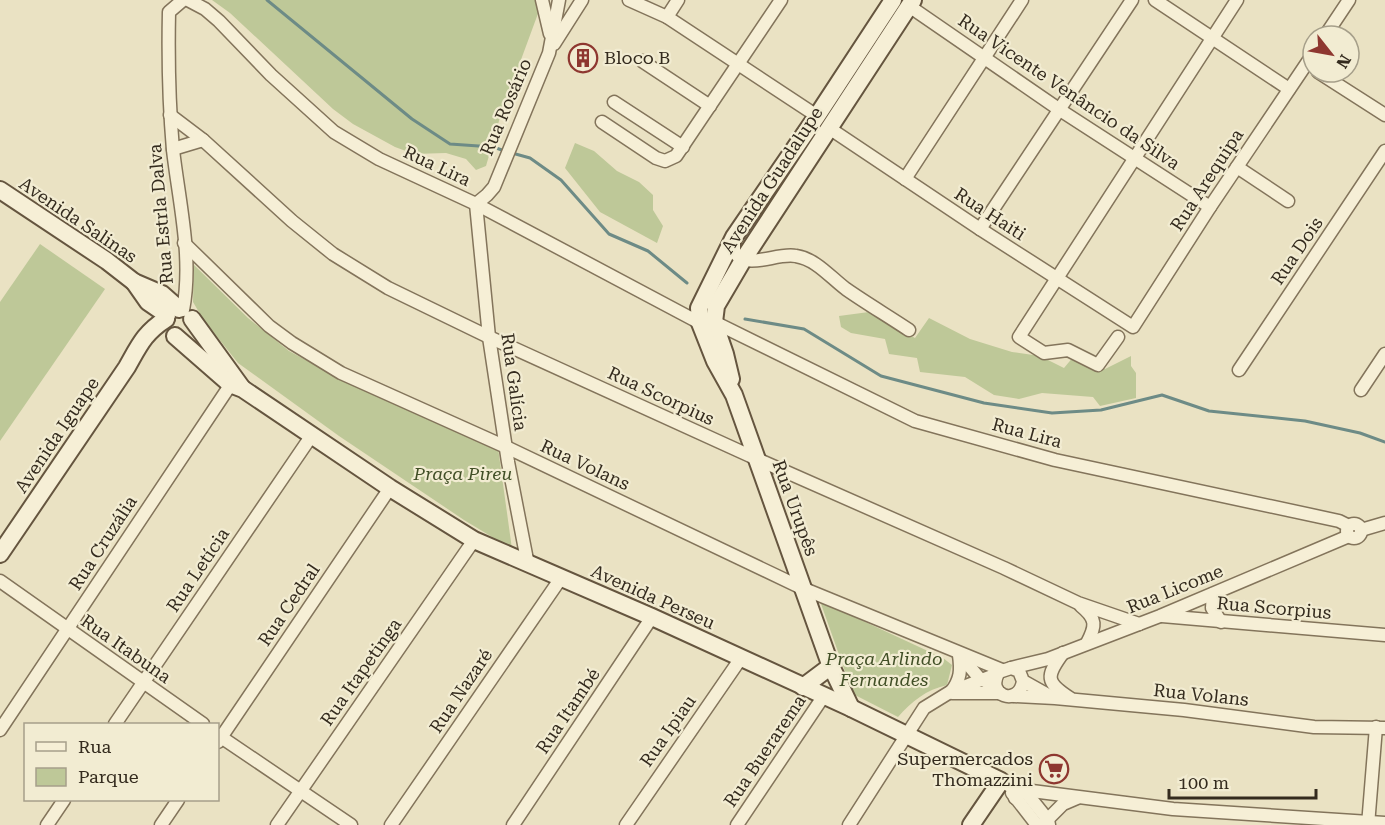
<svg xmlns="http://www.w3.org/2000/svg" width="1385" height="825" font-family="'Roboto Serif',serif">
<style>
.green{fill:#bec898}
.lines{fill:none;stroke-linecap:round;stroke-linejoin:round}
.stream{stroke:#6d8b86;stroke-width:3}
.street-casing{stroke:#83745b;stroke-width:15}
.secondary-casing{stroke:#65553f;stroke-width:20}
.street{stroke:#f6efd6;stroke-width:12}
.secondary{stroke:#f6efd6;stroke-width:16}
.labels{text-anchor:middle;stroke-width:4.5;stroke-linejoin:round;paint-order:stroke}
.poi-label{font-size:18px;fill:#342b1e;stroke:#f2ecd2;text-anchor:start}
.street-label{font-size:18px;fill:#342b1e;stroke:#f2ecd2}
.park-label{font-size:18px;font-style:italic;fill:#414f26;stroke:#f2ecd2}
</style>
<rect width="100%" height="100%" fill="#eae2c3"/>
<!-- green -->
<g class="green">
<path d="M212,0H543L501,114L486,166L476,170L466,159L446,153L414,154L395,147L353,124L333,109L230,13Z"/>
<path d="M575,143L594,151L617,171L639,182L653,195V210L663,226L657,243L600,212L565,168Z"/>
<path d="M40,244L105,289L0,441V302Z"/>
<path d="M194,265L248,318L289,351L339,378L498,448L512,549L464,520L339,436L238,363L203,319L193,302Z"/>
<path d="M869,312L915,338L929,318L970,339L1012,352L1040,356L1064,368L1074,356L1105,369L1131,356V366L1136,373V398L1100,406L1093,397L1042,393L1019,399L994,395L965,377L920,372L917,358L889,354L885,339L851,333L841,327L839,316Z"/>
<path d="M820,601L943,658L952,665L947,685C926,690 912,701 898,717L853,694Z"/>
</g>
<g class="lines">
<!-- stream -->
<g class="stream">
<path d="M267,0L412,119L450,144L493,147L505,151"/>
<path d="M512,153L530,158L561,180L609,234L648,251L687,283"/>
<path d="M745,319L804,329L881,376L984,403L1052,413L1101,410L1162,395L1209,411L1305,421L1360,433L1385,442"/>
</g>
<!-- street casing -->
<g class="street-casing">
<g id="street">
<path d="M183,0L169,12C168,58 169,104 173,150C179,202 193,258 183,310"/>
<path d="M188,0L205,9L219,21L271,75L334,132L379,159L476,204L700,323"/>
<path d="M542,0L550,34"/>
<path d="M629,0L667,17L817,116"/>
<path d="M1155,0L1289,89"/>
<path d="M909,6L1060,110L1210,207"/>
<path d="M667,17L678,0"/>
<path d="M1325,36L1349,0"/>
<path d="M554,44L582,0"/>
<path d="M642,61L710,106"/>
<path d="M1318,72L1385,115"/>
<path d="M614,102L683,147"/>
<path d="M170,115L203,140L292,221L333,254L388,288L489,337L757,459L1004,568L1078,603L1139,624"/>
<path d="M602,122L656,158L665,161L676,156L781,0"/>
<path d="M829,128L980,229L1133,327L1210,207L1313,54"/>
<path d="M173,149L203,140"/>
<path d="M1237,167L1288,201"/>
<path d="M905,179L1022,0"/>
<path d="M476,204L489,337L508,462L528,565"/>
<path d="M476,204L487,195L494,187L549,53L559,0"/>
<path d="M980,229L1132,0"/>
<path d="M734,239V252C748,271 776,252 796,256C816,259 830,277 846,289C866,303 888,316 909,330"/>
<path d="M184,243L269,326L292,343L341,373L506,447L802,588L1002,670"/>
<path d="M714,322L915,421L1055,460L1339,521L1349,526"/>
<path d="M1118,337L1098,365L1068,350L1044,353L1019,337L1237,0"/>
<path d="M1239,370L1385,151"/>
<path d="M1361,390L1385,354"/>
<circle cx="1354" cy="531" r="7"/>
<path d="M1361,530L1385,523"/>
<path d="M0,581L203,724"/>
<path d="M1213,594L1212,608L1221,622"/>
<path d="M1081,606C1097,619 1096,626 1087,643"/>
<path d="M1162,616L1385,635"/>
<path d="M1063,653C1046,676 1045,682 1070,698"/>
<path d="M960,655L980,679L987,682"/>
<path d="M1011,668L1048,659L1160,616L1349,536"/>
<path d="M1023,681C1019,708 984,695 999,672L1011,668L1019,671L1023,681L1048,695"/>
<path d="M951,692C961,679 961,670 959,655"/>
<path d="M952,693H1000"/>
<path d="M1014,696L1055,698L1184,710L1314,727L1385,728"/>
<path d="M115,724L312,435"/>
<path d="M0,730L235,378"/>
<path d="M218,735L351,825"/>
<path d="M218,742L390,488"/>
<path d="M1001,781L1010,786L1024,790L1048,820L1049,825"/>
<path d="M1012,793L1037,825"/>
<path d="M1015,798L1024,790L1173,809L1385,823"/>
<path d="M1044,823L1063,804L1077,798"/>
<path d="M47,825L64,800"/>
<path d="M161,825L178,800"/>
<path d="M277,825L474,540"/>
<path d="M391,825L561,578"/>
<path d="M513,825L652,617"/>
<path d="M626,825L741,658"/>
<path d="M737,825L823,697"/>
<path d="M849,825L924,708L950,692L997,674"/>
<path d="M1368,825L1376,727"/>
</g>
</g>
<!-- secondary casing -->
<g class="secondary-casing">
<g id="secondary">
<path d="M0,190L107,261L134,282L162,294L179,309"/>
<path d="M134,282L148,302L167,315"/>
<path d="M192,319L242,388"/>
<path d="M175,336L230,384L243,389L390,488L474,540L652,617L851,708L1001,781L971,825"/>
<path d="M731,379L725,354L714,322L716,306L743,260L913,0"/>
<path d="M0,554L127,367C139,346 144,333 166,319"/>
<path d="M803,687L827,669L830,664"/>
<path d="M851,708L830,664L734,395L715,361L700,323L699,308L734,237L817,116L893,0"/>
</g>
</g>
<!-- street -->
<use href="#street" class="street"/>
<!-- secondary -->
<use href="#secondary" class="secondary"/>
</g>
<!-- icons -->
<defs>
<g id="building-ring" transform="scale(1.5)"><circle r="9.5" fill="#f2ecd2" stroke="#8e3730" stroke-width="1.5"/><path d="M-4-6H4V6H1V3H-1V6H-4ZM-2.5-4.3h1.7v1.8h-1.7ZM.8-4.3h1.7v1.8H.8ZM-2.5-1h1.7V.8h-1.7ZM.8-1h1.7V.8H.8Z" fill="#8e3730"/></g>
<g id="supermarket-ring" transform="scale(1.5)"><circle r="9.5" fill="#f2ecd2" stroke="#8e3730" stroke-width="1.5"/><path d="M-6-5.5h2.5l.6 2H6L4.5 2H-2.5L-4.4-4H-6ZM-1.5 3.2a1.3 1.3 0 1 0 .1 0ZM3 3.2a1.3 1.3 0 1 0 .1 0Z" fill="#8e3730"/></g>
</defs>
<g fill-rule="evenodd">
<use href="#building-ring" x="583" y="58"/>
<use href="#supermarket-ring" x="1054" y="769"/>
</g>
<g class="labels">
<!-- poi labels -->
<g class="poi-label">
<text x="604" y="64">Bloco B</text>
<text x="1033" y="765" text-anchor="end">Supermercados<tspan x="1033" dy="21">Thomazzini</tspan></text>
</g>
<!-- street labels -->
<g class="street-label">
<text transform="translate(1069 92) rotate(34)" y="6">Rua Vicente Venâncio da Silva</text>
<text transform="translate(506 107) rotate(-67)" y="6">Rua Rosário</text>
<text transform="translate(437 166) rotate(25)" y="6">Rua Lira</text>
<text transform="translate(772 180) rotate(-57)" y="6">Avenida Guadalupe</text>
<text transform="translate(1207 180) rotate(-57)" y="6">Rua Arequipa</text>
<text transform="translate(161 214) rotate(-95)" y="6">Rua Estrla Dalva</text>
<text transform="translate(990 214) rotate(33)" y="6">Rua Haiti</text>
<text transform="translate(78 220) rotate(34)" y="6">Avenida Salinas</text>
<text transform="translate(1297 251) rotate(-56)" y="6">Rua Dois</text>
<text transform="translate(514 382) rotate(82)" y="6">Rua Galícia</text>
<text transform="translate(661 396) rotate(25)" y="6">Rua Scorpius</text>
<text transform="translate(1027 433) rotate(15)" y="6">Rua Lira</text>
<text transform="translate(57 435) rotate(-56)" y="6">Avenida Iguape</text>
<text transform="translate(585 465) rotate(25)" y="6">Rua Volans</text>
<text transform="translate(795 508) rotate(70)" y="6">Rua Urupês</text>
<text transform="translate(103 543) rotate(-57)" y="6">Rua Cruzália</text>
<text transform="translate(198 570) rotate(-56)" y="6">Rua Letícia</text>
<text transform="translate(1175 589) rotate(-22)" y="6">Rua Licome</text>
<text transform="translate(653 597) rotate(24)" y="6">Avenida Perseu</text>
<text transform="translate(289 605) rotate(-56)" y="6">Rua Cedral</text>
<text transform="translate(1274 608) rotate(5)" y="6">Rua Scorpius</text>
<text transform="translate(126 649) rotate(35)" y="6">Rua Itabuna</text>
<text transform="translate(361 672) rotate(-55)" y="6">Rua Itapetinga</text>
<text transform="translate(461 691) rotate(-56)" y="6">Rua Nazaré</text>
<text transform="translate(1201 695) rotate(6)" y="6">Rua Volans</text>
<text transform="translate(568 711) rotate(-56)" y="6">Rua Itambé</text>
<text transform="translate(668 731) rotate(-55)" y="6">Rua Ipiau</text>
<text transform="translate(765 751) rotate(-56)" y="6">Rua Buerarema</text>
</g>
<!-- park labels -->
<g class="park-label">
<text x="463" y="480">Praça Pireu</text>
<text x="884" y="665">Praça Arlindo<tspan x="884" dy="21">Fernandes</tspan></text>
</g>
</g>
<!-- legend -->
<rect x="24" y="723" width="195" height="78" fill="#f2ecd2" stroke="#a69f8a" stroke-width="1.5"/>
<rect x="36" y="742" width="30" height="9" fill="#f6efd6" stroke="#a69f8a" stroke-width="1.5"/>
<text x="78" y="753" font-size="18" fill="#342b1e">Rua</text>
<rect x="36" y="768" width="30" height="18" fill="#bec898" stroke="#a69f8a" stroke-width="1.5"/>
<text x="78" y="783" font-size="18" fill="#342b1e">Parque</text>
<!-- north arrow -->
<g transform="translate(1331 54) rotate(121)"><circle r="28" fill="#f2ecd2" stroke="#a69f8a" stroke-width="1.5"/>
<path d="M0-4.5L10 22L0 15L-10 22Z" fill="#8e3730"/>
<text y="-9" font-size="16" font-weight="bold" text-anchor="middle" fill="#342b1e">N</text>
</g>
<!-- scale -->
<path d="M1169 789v9h147v-9" fill="none" stroke="#342b1e" stroke-width="3"/>
<text x="1178" y="789" font-size="18" fill="#342b1e" stroke="#f2ecd2" stroke-width="4.5" paint-order="stroke">100 m</text>
</svg>
